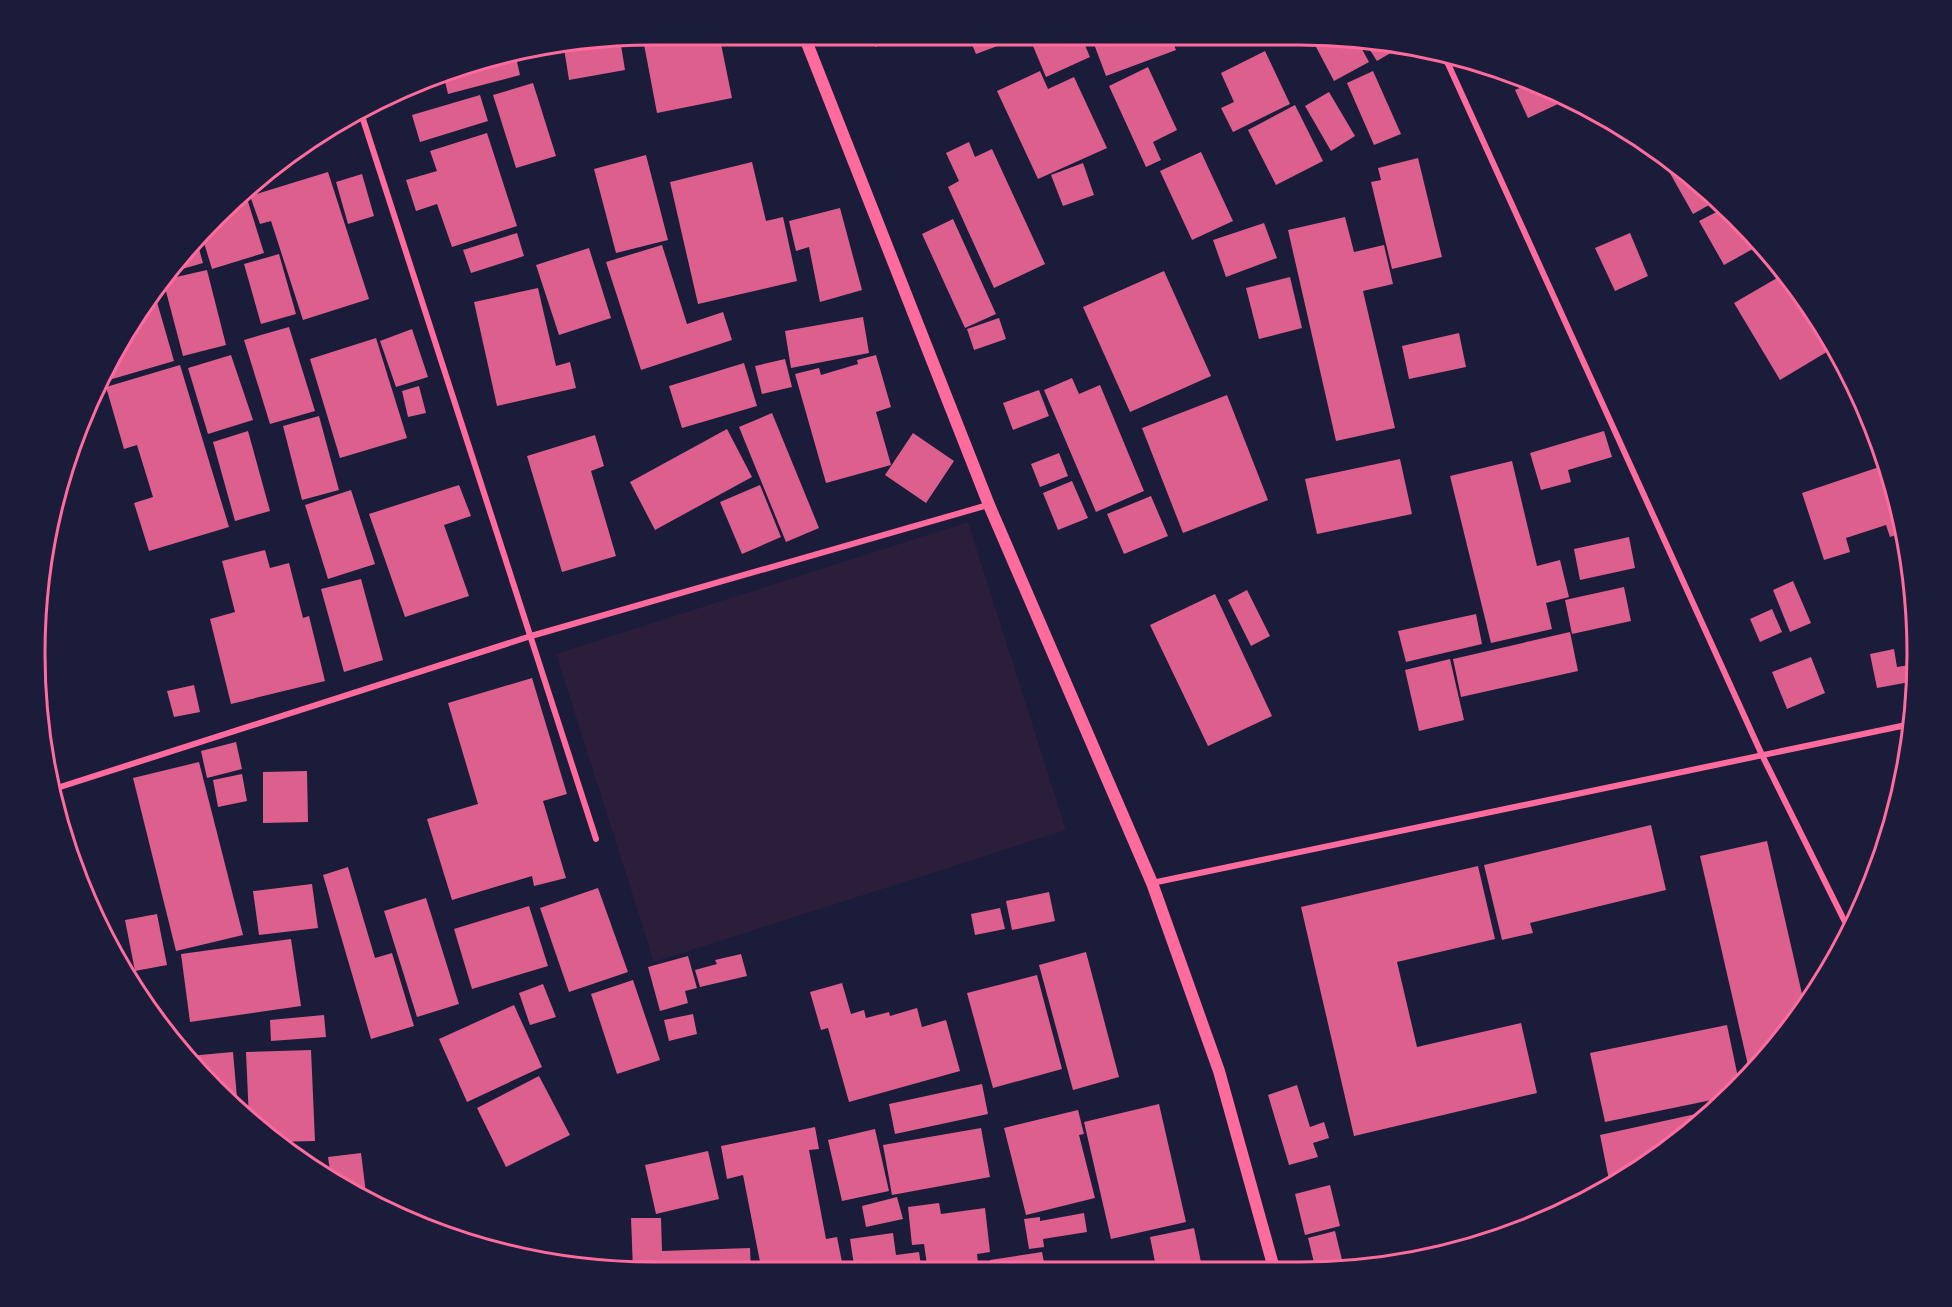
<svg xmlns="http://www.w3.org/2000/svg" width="1952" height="1307" font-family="Montserrat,sans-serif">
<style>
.green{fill:#2a1e3b}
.building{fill:#dd5f8e}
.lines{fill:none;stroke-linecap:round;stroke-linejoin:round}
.minor{stroke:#ff6b9d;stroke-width:6}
.secondary{stroke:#ff6b9d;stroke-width:12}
.rim{fill:none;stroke:#ff6b9d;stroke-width:3}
</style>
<rect width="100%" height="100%" fill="#1b1b3a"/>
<!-- green -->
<path class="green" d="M968,522L1066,830L654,962L556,654Z"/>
<!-- building -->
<g class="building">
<path d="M1170,35L1176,50L1106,76L1091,36Z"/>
<path d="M1252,35H1267L1256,41Z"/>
<path d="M1055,36H1081L1090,57L1046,77L1033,46Z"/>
<path d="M903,37L875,47L872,38Z"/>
<path d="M969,37H1021L976,54Z"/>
<path d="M1329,38L1357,40L1369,62L1334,81L1315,45Z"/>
<path d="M620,39L625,70L569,80L563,42Z"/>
<path d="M643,39H720L732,98L657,113Z"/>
<path d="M1364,41L1378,42L1404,45L1377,61Z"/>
<path d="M1265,51L1290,104L1233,132L1221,108L1234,102L1221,73Z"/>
<path d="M515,53L520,75L448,94L443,73L455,67Z"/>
<path d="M1148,67L1177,130L1153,142L1161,160L1146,167L1109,86Z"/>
<path d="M1040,71L1048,89L1074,77L1107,148L1038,179L997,91Z"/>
<path d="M1373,71L1401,134L1374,145L1347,83Z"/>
<path d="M533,83L556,156L516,168L493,95Z"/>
<path d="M1530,84L1552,92L1558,104L1528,118L1515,90Z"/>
<path d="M1329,92L1355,136L1331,151L1305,106Z"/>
<path d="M480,95L488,121L420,142L412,115Z"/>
<path d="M1295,105L1323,161L1276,185L1248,130Z"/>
<path d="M487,133L517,226L452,247L437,204L416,211L406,180L437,171L430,151Z"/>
<path d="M969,142L975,157L992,149L1045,264L994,288L948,187L959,181L946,153Z"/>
<path d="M1201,152L1233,221L1192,240L1160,171Z"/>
<path d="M1658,152L1675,162L1718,200L1693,214Z"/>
<path d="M646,155L668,240L616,253L594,169Z"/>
<path d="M1418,158L1442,257L1392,269L1371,182L1381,180L1378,168Z"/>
<path d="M752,162L766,221L783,217L797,281L698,304L670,182Z"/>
<path d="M1083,163L1094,195L1063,206L1051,175Z"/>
<path d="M328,172L369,299L303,320L271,221L260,224L250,196Z"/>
<path d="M362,174L374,216L348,224L336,182Z"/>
<path d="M245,192L264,253L212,269L201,233L216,216Z"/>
<path d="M1726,207L1760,245L1724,265L1699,221Z"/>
<path d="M840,208L862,290L820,302L809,247L796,251L789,221Z"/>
<path d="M1345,217L1354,252L1384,245L1393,284L1363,291L1395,428L1336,441L1288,230Z"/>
<path d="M953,219L996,314L965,328L922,234Z"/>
<path d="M1264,223L1277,258L1226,277L1213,240Z"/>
<path d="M517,233L524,256L471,273L463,250Z"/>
<path d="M1630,233L1648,276L1615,291L1595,248Z"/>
<path d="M196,238L203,263L172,272L171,267Z"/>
<path d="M662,245L687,324L723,312L732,340L641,370L606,262Z"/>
<path d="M589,248L611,318L559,335L536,265Z"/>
<path d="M279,254L296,314L261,324L244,264Z"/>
<path d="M207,270L226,345L183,356L163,280Z"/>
<path d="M1164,271L1211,376L1130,412L1083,307Z"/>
<path d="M1784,274L1813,309L1808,312L1830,350L1780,380L1734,303Z"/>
<path d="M1290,277L1302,328L1259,339L1246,288Z"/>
<path d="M160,280L163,289L154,292Z"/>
<path d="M538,288L556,366L570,362L576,388L497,406L474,302Z"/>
<path d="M155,295L174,361L102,382L151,297Z"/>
<path d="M863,317L869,353L791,368L785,331Z"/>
<path d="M999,318L1006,339L974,350L967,329Z"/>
<path d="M289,327L315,411L270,424L244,340Z"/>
<path d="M412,329L428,377L396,387L380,341Z"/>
<path d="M1459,333L1466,367L1409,379L1402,346Z"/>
<path d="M376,338L407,438L340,458L310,359Z"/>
<path d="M231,355L253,420L208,434L188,368Z"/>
<path d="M876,355L891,407L876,412L891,465L826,483L795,374L819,368L821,375L858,364L857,360Z"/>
<path d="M785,359L792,387L762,394L755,366Z"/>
<path d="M744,363L757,406L682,428L669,386Z"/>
<path d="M180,365L229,527L149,551L134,503L153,497L137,445L124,449L106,387Z"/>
<path d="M1072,378L1079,394L1100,385L1144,491L1096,512L1044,390Z"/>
<path d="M419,386L426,413L408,417L402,391Z"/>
<path d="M1039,390L1049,416L1013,430L1003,403Z"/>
<path d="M1227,395L1268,500L1183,533L1142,428Z"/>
<path d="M772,413L819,528L786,542L739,427Z"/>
<path d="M319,416L339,490L302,500L283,426Z"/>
<path d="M727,429L752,477L655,530L630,482Z"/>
<path d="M248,431L270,511L235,521L213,442Z"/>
<path d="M1604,431L1612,457L1568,470L1571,482L1541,490L1530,453Z"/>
<path d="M913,433L954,461L926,503L885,475Z"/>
<path d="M595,435L604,466L591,471L616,556L562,572L527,456Z"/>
<path d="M1059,453L1068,476L1040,487L1031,464Z"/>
<path d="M1400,459L1412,514L1317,534L1305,479Z"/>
<path d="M1512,461L1537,566L1560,560L1569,597L1546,603L1552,629L1491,643L1450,476Z"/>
<path d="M1885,465L1905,532L1890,537L1886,525L1846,538L1850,552L1824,560L1802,493Z"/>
<path d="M1072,481L1088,518L1058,530L1043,493Z"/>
<path d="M459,485L471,516L444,525L469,596L405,617L369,514Z"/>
<path d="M760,485L781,537L742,554L720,502Z"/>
<path d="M351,490L375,564L328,579L305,505Z"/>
<path d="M1151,496L1168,536L1124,554L1107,514Z"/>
<path d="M1629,537L1635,568L1580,580L1574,549Z"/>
<path d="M265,550L270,568L289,563L303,618L309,616L325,681L231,704L210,619L235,612L222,561Z"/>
<path d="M361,579L383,660L344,672L321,589Z"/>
<path d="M1793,581L1811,623L1790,632L1773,590Z"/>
<path d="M1624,587L1631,621L1572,634L1565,600Z"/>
<path d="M1247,590L1270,636L1251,646L1228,600Z"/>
<path d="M1215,594L1272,716L1208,746L1150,625Z"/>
<path d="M1772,609L1782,632L1760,642L1750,619Z"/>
<path d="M1476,614L1482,644L1406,662L1398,631Z"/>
<path d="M1570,632L1578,671L1461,697L1453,659Z"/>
<path d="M1894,649L1897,667L1916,664L1915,681L1877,688L1870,654Z"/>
<path d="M1811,657L1825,693L1787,709L1772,672Z"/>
<path d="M1450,659L1464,720L1419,731L1405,670Z"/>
<path d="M532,678L567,794L543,801L566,878L534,886L532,876L452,900L427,819L478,804L448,703Z"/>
<path d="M194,685L200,712L174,717L167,691Z"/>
<path d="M236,742L242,769L207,778L201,751Z"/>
<path d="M199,762L243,935L176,951L133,778Z"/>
<path d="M307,771L308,822L263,823V772Z"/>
<path d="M242,774L247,801L218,807L213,780Z"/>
<path d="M1651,825L1666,890L1530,923L1533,933L1502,940L1484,865Z"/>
<path d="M1767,841L1805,1007L1750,1074L1700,856Z"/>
<path d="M1478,866L1495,939L1397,962L1417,1047L1521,1023L1537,1093L1354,1136L1301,907Z"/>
<path d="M348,867L375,958L392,953L414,1026L371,1039L323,875Z"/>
<path d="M312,884L318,928L259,935L253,891Z"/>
<path d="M598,888L628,972L569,992L540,908Z"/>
<path d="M1049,892L1055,921L1012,930L1006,901Z"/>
<path d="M426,898L459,1004L417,1017L384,911Z"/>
<path d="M529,906L548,966L472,989L454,929Z"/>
<path d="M1000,908L1005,929L975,935L971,914Z"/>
<path d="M157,914L167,965L135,971L125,920Z"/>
<path d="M291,939L301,1006L190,1022L181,954Z"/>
<path d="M1086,952L1119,1077L1073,1090L1039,965Z"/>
<path d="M741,954L747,976L700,987L695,970L717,964L715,960Z"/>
<path d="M688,956L697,988L685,991L688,1003L660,1011L648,967Z"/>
<path d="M1037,975L1062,1069L993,1088L967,993Z"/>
<path d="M633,980L660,1060L617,1074L591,994Z"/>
<path d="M842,983L851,1014L864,1010L866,1018L889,1012L890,1016L917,1008L922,1027L946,1020L960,1071L849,1102L828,1028L821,1030L810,992Z"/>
<path d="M543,984L556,1017L530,1025L519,993Z"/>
<path d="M514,1005L542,1067L467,1102L439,1039Z"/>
<path d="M693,1014L697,1034L669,1041L664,1020Z"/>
<path d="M324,1015L326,1037L271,1041L270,1020Z"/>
<path d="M1727,1025L1740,1087L1731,1096L1605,1122L1590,1053Z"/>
<path d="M311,1050L315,1141L274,1142L249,1120L246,1052Z"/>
<path d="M233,1052L238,1109H236L216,1091L189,1056Z"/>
<path d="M539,1076L570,1135L506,1167L477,1108Z"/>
<path d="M982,1084L988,1114L895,1134L889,1104Z"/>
<path d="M1297,1085L1310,1127L1324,1122L1329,1138L1313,1143L1318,1157L1289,1165L1268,1095Z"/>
<path d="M1159,1104L1186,1222L1111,1239L1084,1122Z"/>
<path d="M1078,1110L1084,1134L1079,1135L1095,1198L1026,1215L1004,1128Z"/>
<path d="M1714,1110L1643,1168L1610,1185L1600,1135Z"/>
<path d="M815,1127L819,1149L809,1150L826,1239L837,1237L844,1272H762L743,1175L727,1179L721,1146Z"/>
<path d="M981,1128L990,1177L892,1195L883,1145Z"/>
<path d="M875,1129L889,1191L842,1201L828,1140Z"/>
<path d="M708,1151L719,1199L656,1214L645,1165Z"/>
<path d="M361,1153L367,1201L331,1178L328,1157Z"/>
<path d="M1330,1185L1340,1226L1305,1235L1295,1194Z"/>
<path d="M897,1197L903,1219L866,1227L862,1206Z"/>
<path d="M939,1203L941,1214L985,1208L990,1252L977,1254L979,1272H928L924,1244L912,1245L908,1207Z"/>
<path d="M1084,1213L1087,1232L1043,1239L1044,1247L1029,1249L1024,1219L1040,1217V1221Z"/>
<path d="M631,1218H661L662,1251L750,1248L751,1272L633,1270Z"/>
<path d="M1194,1228L1203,1272H1157L1150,1237Z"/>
<path d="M1335,1231L1344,1268L1316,1271L1308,1238Z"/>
<path d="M893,1233L896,1255L919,1252L922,1272H855L850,1239Z"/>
<path d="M1042,1252L1046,1272H991L990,1260Z"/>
</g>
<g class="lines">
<!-- minor -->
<g class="minor">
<path d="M1444,55L1762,755L1849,930"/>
<path d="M361,113L596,839"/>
<path d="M43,722L70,858"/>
<path d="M57,788L531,636L988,505"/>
<path d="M1152,883L1911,724"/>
</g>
<!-- secondary -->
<path class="secondary" d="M805,38L989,505L1152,883L1219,1071L1275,1272"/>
</g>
<!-- crop -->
<path d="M0 0H1952V1307H0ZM653 45H1299A608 608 0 0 1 1907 653V654A608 608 0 0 1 1299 1262H653A608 608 0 0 1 45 654V653A608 608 0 0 1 653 45Z" fill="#1b1b3a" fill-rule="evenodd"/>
<path class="rim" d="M653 45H1299A608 608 0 0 1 1907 653V654A608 608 0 0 1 1299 1262H653A608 608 0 0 1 45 654V653A608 608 0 0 1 653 45Z"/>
</svg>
